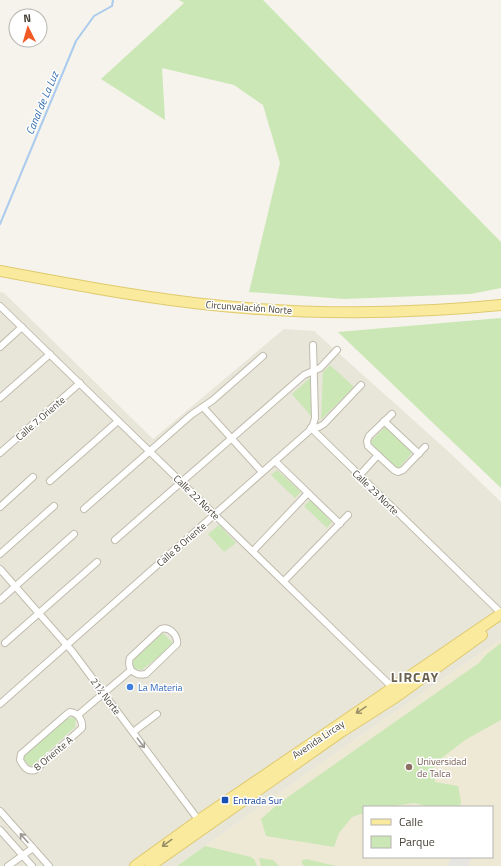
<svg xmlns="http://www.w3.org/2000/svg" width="501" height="866" font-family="'Titillium Web',sans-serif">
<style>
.residential{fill:#e8e5d9}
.education{fill:#ede9d5;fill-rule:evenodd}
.green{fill:#cbe7b6}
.parking{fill:#e7e5e2}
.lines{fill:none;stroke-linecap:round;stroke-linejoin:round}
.stream{stroke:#aacbee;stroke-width:2}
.minor-casing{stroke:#c0bcad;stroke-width:8}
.primary-casing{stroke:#dfca6e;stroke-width:12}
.minor{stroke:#fff;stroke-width:6}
.primary{stroke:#faea9e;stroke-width:10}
.oneway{stroke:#998f66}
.oneway2{stroke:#9b9892}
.shop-dot{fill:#3f7fe0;stroke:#fff;stroke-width:1.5}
.education-dot{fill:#8d6e63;stroke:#fff;stroke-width:1.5}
.transit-dot{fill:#1a4fb4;stroke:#fff;stroke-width:1.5}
.labels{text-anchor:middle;stroke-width:3;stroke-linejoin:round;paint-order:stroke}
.street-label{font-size:10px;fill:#494439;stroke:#fff}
.shop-label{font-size:10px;fill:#366cbe;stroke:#fff;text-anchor:start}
.education-label{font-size:10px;fill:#785e54;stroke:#fff;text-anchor:start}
.transit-label{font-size:10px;fill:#164399;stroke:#fff;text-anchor:start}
.water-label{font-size:11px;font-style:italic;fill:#356fb1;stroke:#fff}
.district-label{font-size:14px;font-weight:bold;letter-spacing:1px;fill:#6b6350;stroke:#fff}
</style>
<rect width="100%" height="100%" fill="#f5f3eb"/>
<!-- residential -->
<path class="residential" d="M0,292L4,293L153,439L284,329L314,331L450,453L501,502V639L337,752L177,866H0Z"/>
<!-- education -->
<path class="education" d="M501,639V866H177L337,752ZM364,807H492V857H364Z"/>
<!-- green -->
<g class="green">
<path d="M179,0H263L501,242V288L471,294L344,299L249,292L280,163L263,105L234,85L162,68L165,120L101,79L184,3Z"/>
<path d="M501,318V488L338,332Z"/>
<path d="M330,365L354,387L321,420L323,372Z"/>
<path d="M311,377V416L292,394Z"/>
<path d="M385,427L412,453L398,469L370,442Z"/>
<path d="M277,470L301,492L295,498L271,475Z"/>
<path d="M310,500L332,522L327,528L304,506Z"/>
<path d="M219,525L236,543L224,552L208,534Z"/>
<path d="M163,633L174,644L142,670L132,668V658Z"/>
<path d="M501,643V720L465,740L434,764L435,782L458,786L461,801L460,807H431L414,803L387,807H364V813L352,817L339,833L334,847L266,836L261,819L278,804L479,663L487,654Z"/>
<path d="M76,717L75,727L31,767L22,758L65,719Z"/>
<path d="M205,846L251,857L254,859L257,866H177Z"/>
<path d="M259,858L273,860L279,866H261Z"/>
<path d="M306,859L336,866H304L301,861Z"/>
</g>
<!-- parking -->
<path class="parking" d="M451,857H471L469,866H448Z"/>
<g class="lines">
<!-- stream -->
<path class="stream" d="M0,224L76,41L94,16L112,6L113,0"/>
<!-- minor casing -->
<g class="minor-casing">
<g id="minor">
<path d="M0,306L393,688"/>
<path d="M0,347L22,327"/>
<path d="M0,398L50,354"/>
<path d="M203,407L262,472"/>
<path d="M392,414L369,436L367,441L368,446L394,470L398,472L403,470L425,447"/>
<path d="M384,421L419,454"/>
<path d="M311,428L501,613"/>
<path d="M311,428L319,427L324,424L361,385"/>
<path d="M0,453L80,383"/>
<path d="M275,461L340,524"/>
<path d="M359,476L378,455"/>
<path d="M50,481L118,421"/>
<path d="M0,507L33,477"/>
<path d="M84,509L191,415L213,400L263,356"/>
<path d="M115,540L304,375L320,368L337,350"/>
<path d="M253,551L308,493"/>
<path d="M0,554L54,506"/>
<path d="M0,569L72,651L200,822"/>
<path d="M284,581L348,515"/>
<path d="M0,600L74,534"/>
<path d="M5,643L97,562"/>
<path d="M0,704L309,431L313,425L315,418L313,345"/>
<path d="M70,712C78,713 83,720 82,728L35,770C27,772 24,767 20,760L21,754L67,714Z"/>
<path d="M78,715L131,670C129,666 128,663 130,658L161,629C170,626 178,636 177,644L146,674C140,675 136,675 131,670"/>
<path d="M133,732L157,714"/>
<path d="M0,811L49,866"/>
<path d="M0,830L32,866"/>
<path d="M8,866L33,848"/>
</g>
</g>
<!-- primary casing -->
<g class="primary-casing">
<g id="primary">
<path d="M0,271C64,283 128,295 194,303C295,315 399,315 501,305"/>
<path d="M135,866L199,820L501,614"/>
<path d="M150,866L341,732L396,697L482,635"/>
</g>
</g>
<!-- minor -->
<use href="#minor" class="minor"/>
<!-- primary -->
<use href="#primary" class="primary"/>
</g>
<!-- one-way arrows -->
<defs><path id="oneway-shaft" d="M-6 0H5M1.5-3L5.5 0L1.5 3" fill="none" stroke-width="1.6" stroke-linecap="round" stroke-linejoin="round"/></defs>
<g class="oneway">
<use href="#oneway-shaft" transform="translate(361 710) rotate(146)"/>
<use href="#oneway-shaft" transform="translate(167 843) rotate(144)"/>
</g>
<g class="oneway2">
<use href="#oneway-shaft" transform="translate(141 743) rotate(53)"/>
<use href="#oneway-shaft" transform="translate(24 838) rotate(-131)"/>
</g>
<!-- markers -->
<circle class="shop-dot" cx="130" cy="687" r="4"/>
<circle class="education-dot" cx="409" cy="767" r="4"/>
<rect class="transit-dot" x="221" y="796" width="8" height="8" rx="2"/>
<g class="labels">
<!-- street labels -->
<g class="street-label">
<text transform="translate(249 307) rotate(4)" y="4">Circunvalación Norte</text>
<text transform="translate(40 418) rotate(-41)" y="4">Calle 7 Oriente</text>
<text transform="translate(376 492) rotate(44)" y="4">Calle 23 Norte</text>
<text transform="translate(197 497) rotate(44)" y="4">Calle 22 Norte</text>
<text transform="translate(181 544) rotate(-41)" y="4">Calle 8 Oriente</text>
<text transform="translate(106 696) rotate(53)" y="4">21½ Norte</text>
<text transform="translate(318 739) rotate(-34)" y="4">Avenida Lircay</text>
<text transform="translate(53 753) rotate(-40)" y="4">8 Oriente A</text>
</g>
<!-- shop labels -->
<g class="shop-label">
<text x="138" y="691">La Materia</text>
</g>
<!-- education labels -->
<g class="education-label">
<text x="417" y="765">Universidad<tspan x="417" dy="12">de Talca</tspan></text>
</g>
<!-- transit labels -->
<g class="transit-label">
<text x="233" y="804">Entrada Sur</text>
</g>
<!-- water labels -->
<g class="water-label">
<text transform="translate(42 103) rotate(-67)" y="4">Canal de La Luz</text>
</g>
<!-- district labels -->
<g class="district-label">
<text x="415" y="682">LIRCAY</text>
</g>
</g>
<!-- legend -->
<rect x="363" y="806" width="130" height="52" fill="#ffffff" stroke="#b6b4b0"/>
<rect x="371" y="819" width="20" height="6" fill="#faea9e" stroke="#b6b4b0"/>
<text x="399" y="826" font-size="12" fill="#494439">Calle</text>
<rect x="371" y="836" width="20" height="12" fill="#cbe7b6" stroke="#b6b4b0"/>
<text x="399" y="846" font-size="12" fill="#494439">Parque</text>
<!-- north arrow -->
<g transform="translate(28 28) rotate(355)"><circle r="19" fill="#ffffff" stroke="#b6b4b0"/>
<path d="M0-3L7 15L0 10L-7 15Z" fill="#f15a25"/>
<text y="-6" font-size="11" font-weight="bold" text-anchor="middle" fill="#494439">N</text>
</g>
</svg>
